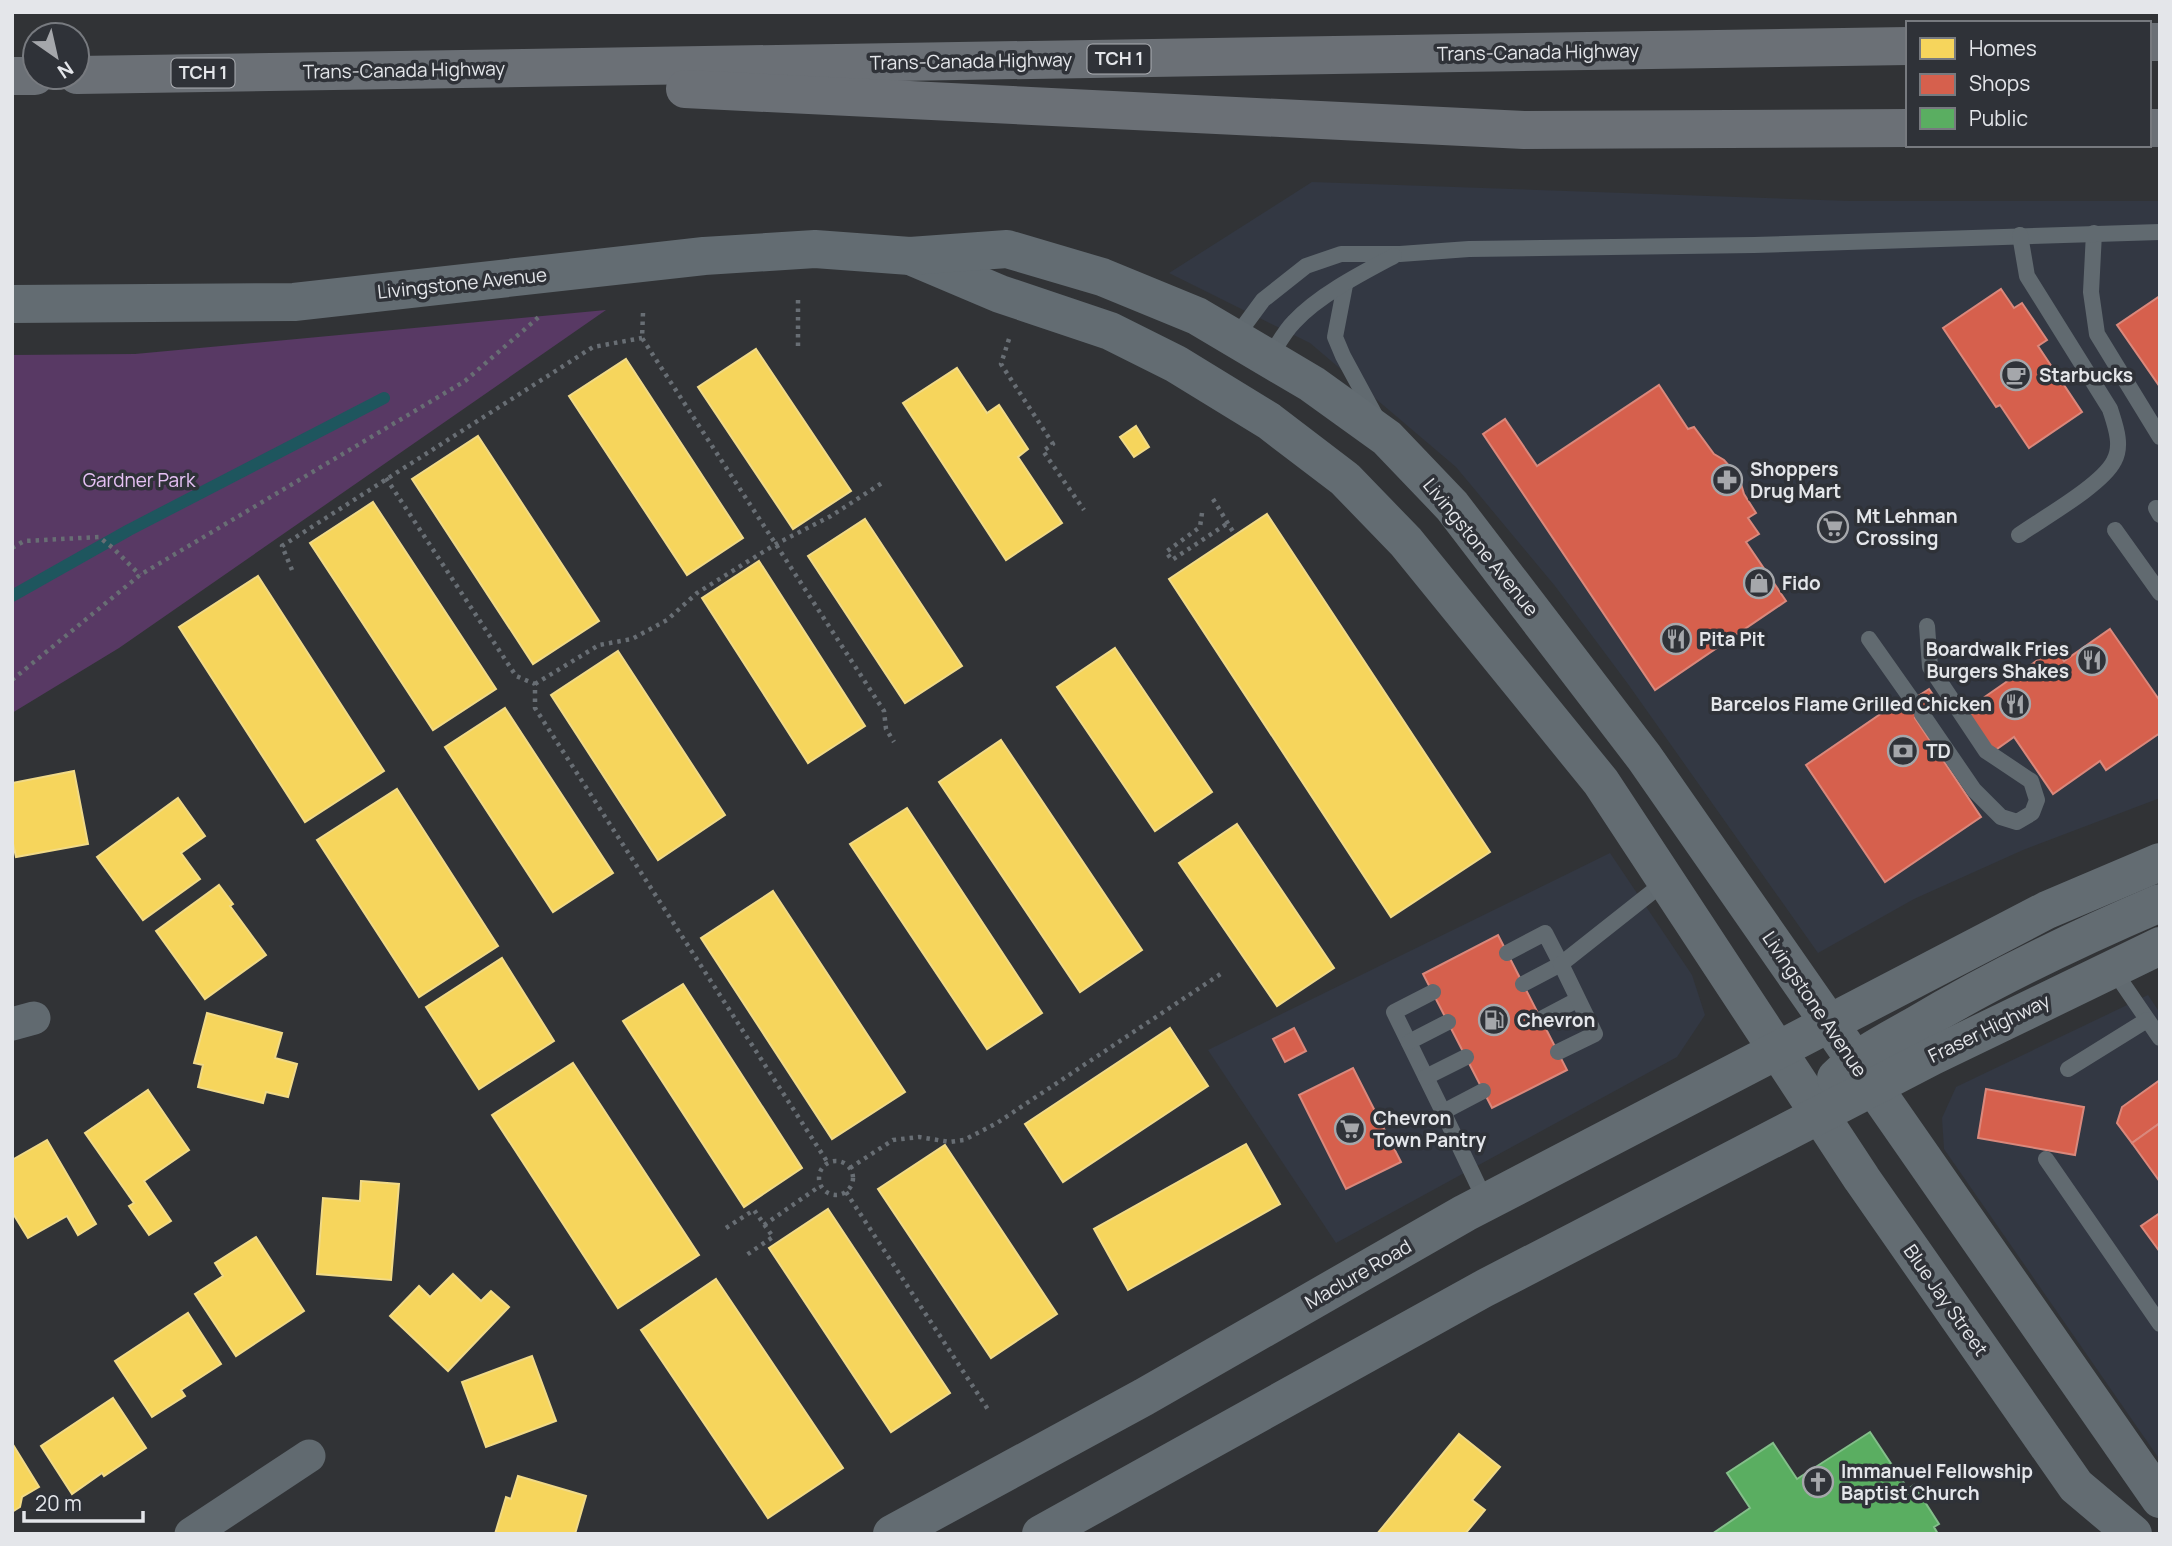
<svg xmlns="http://www.w3.org/2000/svg" width="2172" height="1546" font-family="Manrope,sans-serif">
<style>
.built{fill:#333843}
.green{fill:#583964}
.homes{fill:#f6d55c;stroke:#f1da87;stroke-width:2}
.shops{fill:#d6604d;stroke:#da887c;stroke-width:2}
.public{fill:#5aae61;stroke:#83bf8a;stroke-width:2}
.lines{fill:none;stroke-linecap:round;stroke-linejoin:round}
.stream{stroke:#1e565e;stroke-width:12}
.path{stroke:#686e74;stroke-width:4.5;stroke-dasharray:3.5 5;stroke-linecap:butt}
.lane{stroke:#616a70;stroke-width:16}
.street{stroke:#616a70;stroke-width:33}
.secondary{stroke:#636c72;stroke-width:38}
.highway{stroke:#6b7076;stroke-width:38}
.labels{text-anchor:middle;stroke-width:7;stroke-linejoin:round;paint-order:stroke}
.shield{fill:#2f3238;stroke:#aeb0b5;stroke-width:2}
.shield-label{font-size:18px;font-weight:bold;fill:#e4e6ea}
.street-label{font-size:19px;fill:#e4e6ea;stroke:#2f3238}
.poi-label{font-size:19px;font-weight:bold;fill:#e4e6ea;stroke:#2f3238;text-anchor:start}
.park-label{font-size:19px;fill:#e6c1f4;stroke:#2f3238}
</style>
<rect width="100%" height="100%" fill="#313336"/>
<!-- built -->
<g class="built">
<path d="M1312,182L1850,201H2160V798L2023,850L1914,899L1818,953L1628,684L1555,586L1456,467L1310,343L1169,273Z"/>
<path d="M1610,853L1692,975L1705,1015L1677,1057L1336,1243L1208,1050Z"/>
<path d="M2148,995L2160,1013V1460L1944,1149L1942,1118L1956,1087Z"/>
</g>
<!-- green -->
<path class="green" d="M606,310L119,648L12,713V355L135,354Z"/>
<!-- homes -->
<g class="homes">
<path d="M756,349L851,491L793,529L698,387Z"/>
<path d="M626,359L743,538L687,575L569,396Z"/>
<path d="M957,368L987,413L999,405L1028,449L1018,457L1062,523L1006,560L903,403Z"/>
<path d="M1136,426L1149,447L1134,457L1120,437Z"/>
<path d="M478,436L599,621L533,664L412,479Z"/>
<path d="M373,502L496,689L433,730L310,543Z"/>
<path d="M1267,514L1490,852L1391,917L1169,579Z"/>
<path d="M865,519L962,666L905,703L808,556Z"/>
<path d="M759,561L865,726L808,763L702,598Z"/>
<path d="M258,576L384,771L305,822L179,627Z"/>
<path d="M1115,648L1212,792L1155,831L1057,687Z"/>
<path d="M618,651L725,815L658,860L551,695Z"/>
<path d="M505,708L613,873L553,912L445,747Z"/>
<path d="M1001,740L1142,950L1080,992L939,782Z"/>
<path d="M74,771L88,844L16,857L12,839V783Z"/>
<path d="M397,789L498,946L419,997L317,840Z"/>
<path d="M178,798L205,836L181,853L200,879L143,920L97,857Z"/>
<path d="M907,808L1042,1013L987,1049L850,844Z"/>
<path d="M1237,824L1334,968L1277,1006L1179,863Z"/>
<path d="M219,885L233,904L230,906L266,955L205,999L156,931Z"/>
<path d="M773,891L905,1092L832,1139L701,938Z"/>
<path d="M502,958L554,1041L479,1089L426,1007Z"/>
<path d="M683,984L802,1168L744,1207L623,1021Z"/>
<path d="M207,1013L282,1033L275,1058L297,1064L288,1097L266,1092L263,1103L198,1087L203,1065L194,1063Z"/>
<path d="M1170,1028L1208,1086L1063,1182L1025,1124Z"/>
<path d="M573,1063L699,1255L618,1308L492,1115Z"/>
<path d="M148,1090L189,1150L144,1181L171,1221L149,1235L129,1206L134,1203L85,1133Z"/>
<path d="M47,1140L96,1224L78,1235L67,1216L28,1238L12,1212V1160Z"/>
<path d="M1246,1144L1280,1204L1128,1290L1094,1229Z"/>
<path d="M945,1145L1057,1314L991,1358L878,1189Z"/>
<path d="M361,1181L399,1184L391,1280L317,1274L323,1198L360,1201Z"/>
<path d="M828,1209L950,1393L891,1432L769,1248Z"/>
<path d="M256,1237L304,1311L236,1356L195,1294L223,1276L215,1263Z"/>
<path d="M453,1274L481,1301L491,1291L509,1307L448,1371L390,1316L419,1286L430,1297Z"/>
<path d="M716,1279L843,1468L768,1518L641,1330Z"/>
<path d="M188,1313L221,1364L181,1390L185,1396L152,1417L115,1361Z"/>
<path d="M532,1356L556,1421L486,1447L462,1382Z"/>
<path d="M113,1398L146,1448L104,1476L102,1473L72,1494L41,1446Z"/>
<path d="M1459,1434L1500,1467L1472,1500L1485,1510L1465,1534H1377Z"/>
<path d="M12,1443L39,1487L22,1497L20,1507L12,1512Z"/>
<path d="M518,1476L586,1496L575,1534H495L506,1497L511,1499Z"/>
</g>
<!-- shops -->
<g class="shops">
<path d="M2001,289L2014,308L2022,303L2047,340L2038,346L2082,412L2029,448L2000,405L1996,407L1943,328Z"/>
<path d="M2160,296V387L2117,325Z"/>
<path d="M1659,385L1688,429L1694,427L1714,454L1724,460L1739,477L1744,494L1756,513L1748,518L1759,534L1746,542L1786,601L1655,690L1483,434L1505,419L1537,466Z"/>
<path d="M2110,629L2160,701V733L2106,770L2100,761L2053,794L2014,737L1994,751L1966,710L2055,648L2064,661Z"/>
<path d="M1929,689L1938,702L1915,718L1981,817L1885,882L1806,765L1901,700L1904,705Z"/>
<path d="M1498,935L1567,1070L1492,1108L1423,974Z"/>
<path d="M1294,1028L1306,1051L1285,1062L1273,1039Z"/>
<path d="M1353,1068L1401,1162L1346,1189L1299,1095Z"/>
<path d="M2160,1080V1123L2132,1143L2117,1123L2122,1107Z"/>
<path d="M1986,1089L2084,1107L2075,1155L1978,1138Z"/>
<path d="M2160,1123V1182L2132,1143Z"/>
<path d="M2160,1213V1252L2141,1226Z"/>
</g>
<!-- public -->
<path class="public" d="M1870,1432L1908,1489L1914,1485L1939,1524L1934,1527L1938,1534H1712L1750,1508L1727,1473L1773,1443L1797,1479Z"/>
<g class="lines">
<!-- stream -->
<path class="stream" d="M12,596L129,530L384,398"/>
<!-- path -->
<g class="path">
<path d="M798,300V347"/>
<path d="M643,313L642,338L884,711L886,729L894,742"/>
<path d="M1009,339L1001,364L1053,444L1043,451L1084,510"/>
<path d="M386,478L516,676L535,684V708L828,1163"/>
<path d="M1213,499L1235,535"/>
<path d="M1202,513L1200,527L1166,552L1172,560L1228,523"/>
<path d="M12,548L24,541L99,537L113,548L140,575"/>
<path d="M292,570L282,546L593,347L642,338"/>
<path d="M12,680L140,575L465,381L540,316"/>
<path d="M535,684L599,645L632,639L667,620L697,593L776,544L831,516L885,481"/>
<circle cx="836" cy="1178" r="17"/>
<path d="M850,1168L893,1140L919,1137L950,1142L964,1140L997,1123L1222,973"/>
<path d="M846,1192L989,1411"/>
<path d="M764,1225L820,1186"/>
<path d="M726,1228L754,1210L773,1237L745,1256"/>
</g>
<!-- lane -->
<g class="lane">
<path d="M2094,233L2091,292L2097,334L2160,437"/>
<path d="M1345,285L1335,337L1343,356L1376,417"/>
<path d="M1235,338L1263,300L1306,266L1341,254H1400L1469,249L1754,245L2160,232"/>
<path d="M1269,358C1277,346 1284,332 1294,322C1319,295 1362,273 1394,256"/>
<path d="M2156,508L2160,515"/>
<path d="M2115,530L2160,593"/>
<path d="M2019,535C2043,518 2102,485 2114,461C2123,445 2115,425 2110,409L2027,276L2020,235"/>
<path d="M1869,639L1912,700"/>
<path d="M1922,714L1974,790L2001,817L2017,822L2032,813L2037,800L2031,781L1986,751L1930,667L1927,626"/>
<path d="M1507,953L1545,933L1561,964L1523,984"/>
<path d="M2112,968L2160,1038"/>
<path d="M1433,992L1394,1012L1443,1112"/>
<path d="M1541,1019L1577,1000"/>
<path d="M1409,1042L1448,1022"/>
<path d="M1558,1052L1595,1034L1561,964L1666,881"/>
<path d="M2068,1069L2147,1020"/>
<path d="M1426,1077L1466,1057"/>
<path d="M1483,1091L1443,1112L1486,1202"/>
<path d="M2046,1159L2160,1324"/>
</g>
<!-- street -->
<g class="street">
<path d="M12,1024L34,1018"/>
<path d="M191,1534L309,1456"/>
</g>
<!-- secondary -->
<g class="secondary">
<path d="M915,258L1000,294L1110,331L1176,364L1269,421L1345,479L1406,542L1601,782L1862,1179L2076,1486L2133,1534"/>
<path d="M12,304L294,302L704,256L815,249L910,256L1007,249L1102,277L1197,316L1312,384L1387,438L1452,506L1644,757L2160,1499"/>
<path d="M1836,1078C1859,1055 1888,1041 1916,1025C1994,978 2076,939 2160,903"/>
<path d="M892,1534L1144,1397L1465,1213L2047,910L2160,862"/>
<path d="M1041,1534L1483,1289L1933,1056L2160,946"/>
</g>
<!-- highway -->
<g class="highway">
<path d="M2149,42H2160"/>
<path d="M77,75L1908,46"/>
<path d="M12,76H35"/>
<path d="M685,89L1524,130L1908,128"/>
<path d="M2149,128H2160"/>
</g>
</g>
<!-- icons -->
<defs>
<g id="cafe-ring" transform="scale(1.575)"><circle r="9.5" fill="#2f3238" stroke="#a5a7ab" stroke-width="1.5"/><path d="M-5.5-4.5H6V0H3Q3 3.5 0 3.5H-2.5Q-5.5 3.5-5.5 0ZM3-3.2v2h1.7v-2ZM-6 4.5H4V6H-6Z" fill="#a5a7ab"/></g>
<g id="pharmacy-ring" transform="scale(1.575)"><circle r="9.5" fill="#2f3238" stroke="#a5a7ab" stroke-width="1.5"/><path d="M-2-6h4v4h4v4h-4v4h-4v-4h-4v-4h4Z" fill="#a5a7ab"/></g>
<g id="supermarket-ring" transform="scale(1.575)"><circle r="9.5" fill="#2f3238" stroke="#a5a7ab" stroke-width="1.5"/><path d="M-6-5.5h2.5l.6 2H6L4.5 2H-2.5L-4.4-4H-6ZM-1.5 3.2a1.3 1.3 0 1 0 .1 0ZM3 3.2a1.3 1.3 0 1 0 .1 0Z" fill="#a5a7ab"/></g>
<g id="shop-ring" transform="scale(1.575)"><circle r="9.5" fill="#2f3238" stroke="#a5a7ab" stroke-width="1.5"/><path d="M-5-2.5h2.3a2.7 3.5 0 0 1 5.4 0H5L5.5 6h-11ZM-1.5-2.5h3a1.5 2.3 0 0 0-3 0Z" fill="#a5a7ab"/></g>
<g id="restaurant-ring" transform="scale(1.575)"><circle r="9.5" fill="#2f3238" stroke="#a5a7ab" stroke-width="1.5"/><path d="M-5-6h1v4h1v-4h1v4h1v-4h1v5L-1.5 .5V6h-2V.5L-5-1ZM5-6V6H3V1.5H1.5Q1.5-4 5-6Z" fill="#a5a7ab"/></g>
<g id="bank-ring" transform="scale(1.575)"><circle r="9.5" fill="#2f3238" stroke="#a5a7ab" stroke-width="1.5"/><path d="M-6-4H6V4H-6ZM0-2.3a2.3 2.3 0 1 0 0 4.6a2.3 2.3 0 1 0 0-4.6Z" fill="#a5a7ab"/></g>
<g id="fuel-ring" transform="scale(1.575)"><circle r="9.5" fill="#2f3238" stroke="#a5a7ab" stroke-width="1.5"/><path d="M-5.5-6h7V0h2V4h1.3V-2.5L3-4.5l.8-.8L6-3V5H2.5V1h-1V6h-7ZM-4.2-4.7v3.2H.2V-4.7Z" fill="#a5a7ab"/></g>
<g id="church-ring" transform="scale(1.575)"><circle r="9.5" fill="#2f3238" stroke="#a5a7ab" stroke-width="1.5"/><path d="M-1.2-6h2.4v3.5h3.3v2.4h-3.3V6h-2.4V-.1h-3.3v-2.4h3.3Z" fill="#a5a7ab"/></g>
</defs>
<g fill-rule="evenodd">
<use href="#cafe-ring" x="2016" y="375"/>
<use href="#pharmacy-ring" x="1727" y="480"/>
<use href="#supermarket-ring" x="1833" y="527"/>
<use href="#shop-ring" x="1759" y="583"/>
<use href="#restaurant-ring" x="1676" y="639"/>
<use href="#restaurant-ring" x="2092" y="660"/>
<use href="#restaurant-ring" x="2015" y="704"/>
<use href="#bank-ring" x="1903" y="751"/>
<use href="#fuel-ring" x="1494" y="1020"/>
<use href="#supermarket-ring" x="1350" y="1129"/>
<use href="#church-ring" x="1818" y="1482"/>
</g>
<g class="labels">
<!-- shield labels -->
<g class="shield">
<rect x="1087.5" y="44.5" width="63" height="29" rx="5"/>
<rect x="171.5" y="58.5" width="63" height="29" rx="5"/>
</g>
<g class="shield-label">
<text x="1119" y="65">TCH 1</text>
<text x="203" y="79">TCH 1</text>
</g>
<!-- street labels -->
<g class="street-label">
<text transform="translate(1538 52) rotate(-1)" y="7">Trans-Canada Highway</text>
<text transform="translate(971 61) rotate(-1)" y="7">Trans-Canada Highway</text>
<text transform="translate(404 70) rotate(-1)" y="7">Trans-Canada Highway</text>
<text transform="translate(462 283) rotate(-6)" y="7">Livingstone Avenue</text>
<text transform="translate(1481 547) rotate(51)" y="7">Livingstone Avenue</text>
<text transform="translate(1815 1004) rotate(56)" y="7">Livingstone Avenue</text>
<text transform="translate(1989 1028) rotate(-26)" y="7">Fraser Highway</text>
<text transform="translate(1358 1274) rotate(-30)" y="7">Maclure Road</text>
<text transform="translate(1946 1300) rotate(55)" y="7">Blue Jay Street</text>
</g>
<!-- poi labels -->
<g class="poi-label">
<text x="2039" y="382">Starbucks</text>
<text x="1750" y="476">Shoppers<tspan x="1750" dy="22">Drug Mart</tspan></text>
<text x="1856" y="523">Mt Lehman<tspan x="1856" dy="22">Crossing</tspan></text>
<text x="1782" y="590">Fido</text>
<text x="1699" y="646">Pita Pit</text>
<text x="2069" y="656" text-anchor="end">Boardwalk Fries<tspan x="2069" dy="22">Burgers Shakes</tspan></text>
<text x="1992" y="711" text-anchor="end">Barcelos Flame Grilled Chicken</text>
<text x="1926" y="758">TD</text>
<text x="1517" y="1027">Chevron</text>
<text x="1373" y="1125">Chevron<tspan x="1373" dy="22">Town Pantry</tspan></text>
<text x="1841" y="1478">Immanuel Fellowship<tspan x="1841" dy="22">Baptist Church</tspan></text>
</g>
<!-- park labels -->
<g class="park-label">
<text x="139" y="487">Gardner Park</text>
</g>
</g>
<!-- border -->
<rect width="2172" height="1546" fill="none" stroke="#e4e6ea" stroke-width="28"/>
<!-- legend -->
<rect x="1906" y="21" width="245" height="126" fill="#2f3238" stroke="#777a7f" stroke-width="2"/>
<rect x="1920" y="38" width="35" height="21" fill="#f6d55c" stroke="#777a7f" stroke-width="2"/>
<text x="1969" y="56" font-size="21" fill="#e4e6ea">Homes</text>
<rect x="1920" y="74" width="35" height="21" fill="#d6604d" stroke="#777a7f" stroke-width="2"/>
<text x="1969" y="91" font-size="21" fill="#e4e6ea">Shops</text>
<rect x="1920" y="108" width="35" height="21" fill="#5aae61" stroke="#777a7f" stroke-width="2"/>
<text x="1969" y="126" font-size="21" fill="#e4e6ea">Public</text>
<!-- north arrow -->
<g transform="translate(56 56) rotate(146)"><circle r="33" fill="#2f3238" stroke="#777a7f" stroke-width="2"/>
<path d="M0-5L12 26L0 18L-12 26Z" fill="#a5a7ab"/>
<text y="-10" font-size="19" font-weight="bold" text-anchor="middle" fill="#e4e6ea">N</text>
</g>
<!-- scale -->
<path d="M24 1511v10h119v-10" fill="none" stroke="#e4e6ea" stroke-width="3.5"/>
<text x="35" y="1511" font-size="21" fill="#e4e6ea" stroke="#2f3238" stroke-width="5" paint-order="stroke">20 m</text>
</svg>
